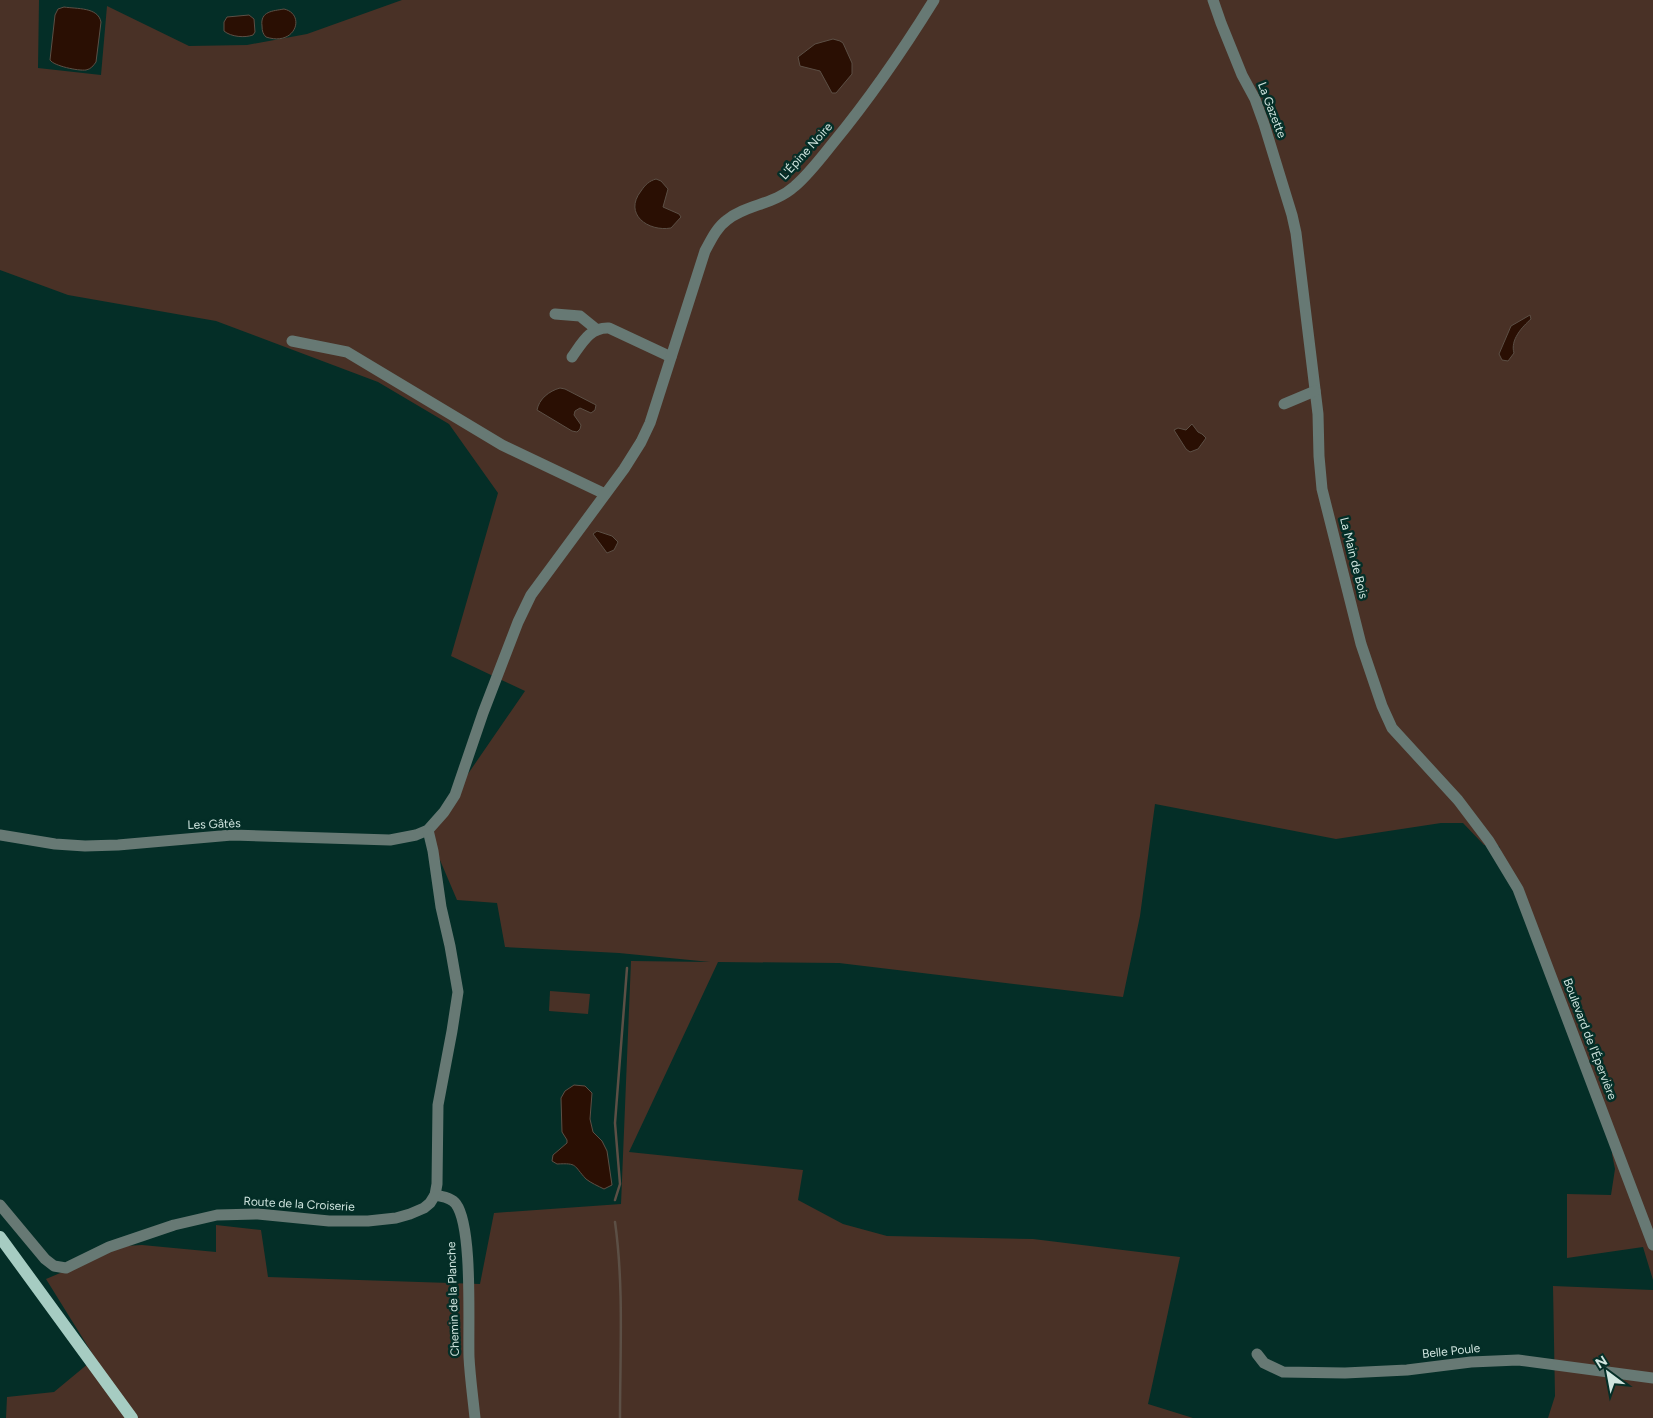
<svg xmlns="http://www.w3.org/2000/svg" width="1653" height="1418" font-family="Figtree,sans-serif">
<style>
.green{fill:#493126}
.water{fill:#2a0f03;stroke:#5c4f45}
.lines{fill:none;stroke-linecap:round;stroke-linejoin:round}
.stream{stroke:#5c4f45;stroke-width:2.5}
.minor{stroke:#677974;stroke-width:11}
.major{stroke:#a6ccc2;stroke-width:12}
.labels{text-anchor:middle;stroke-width:5;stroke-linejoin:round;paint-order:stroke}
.street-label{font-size:12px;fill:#d0e5df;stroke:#042e27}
</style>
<rect width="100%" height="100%" fill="#042e27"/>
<!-- green -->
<g class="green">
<path d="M0,0H39L38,68L101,75L107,6L189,46L247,45L307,34L402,0H1653V1280L1643,1247L1567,1258V1194L1611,1195L1615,1169L1612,1154L1613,1150L1571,1041L1499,846L1484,845L1463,823H1441L1336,839L1155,804L1140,916L1123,997L839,963L718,962L629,1152L803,1170L798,1200L843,1224L887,1236L1033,1239L1180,1257L1148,1404L1193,1418H6L7,1397L54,1392L95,1358L46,1279L124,1246L142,1245L216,1252V1225L261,1230L268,1277L480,1284L494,1213L621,1204L631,961L710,962L619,953L505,947L497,903L457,900L428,832L525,691L451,656L498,493L449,424L378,382L216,321L68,295L0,270Z"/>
<path d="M550,991L590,994L588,1014L549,1011Z"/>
<path d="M1553,1286L1653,1290V1418H1548L1555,1396Z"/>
</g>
<!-- water -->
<g class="water">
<path d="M64,7C77,9 98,7 101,22L96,62C93,66 91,69 86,70C78,71 54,66 50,60L55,15L58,9Z"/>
<path d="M284,9C306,14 296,47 266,37C263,34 262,31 262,26C260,11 273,11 284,9Z"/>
<path d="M249,15L254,19L255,32L253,35C245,38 231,37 224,31V22L227,17Z"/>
<path d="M833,39L840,41L843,43L852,63V74L836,93H832L820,71L800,66L798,57L815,44Z"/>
<path d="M656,179L661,181L668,189L663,207L679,214L681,217L671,228C648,232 623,214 641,191C645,185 649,181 656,179Z"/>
<path d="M1530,315L1531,319C1522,327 1510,340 1514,353L1508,361L1502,360L1499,354L1511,326Z"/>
<path d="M560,388L565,389L596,405L595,410L591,413L580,408L575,411L574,415L581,425L580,429L577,432L572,431L537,410C539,399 549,391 560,388Z"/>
<path d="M1192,424L1198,432L1202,434L1206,438L1198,449L1190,452L1186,449L1174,430L1178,428L1186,430Z"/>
<path d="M597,531L612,536L618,542L614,550L607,553L593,534Z"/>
<path d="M574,1085L585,1086L592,1093L590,1119L593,1132L602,1141L607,1151L612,1185L604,1189C598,1186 591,1183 586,1179C573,1165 578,1163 557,1164L552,1161L553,1155L567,1143V1140L562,1132L561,1098L565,1091Z"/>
</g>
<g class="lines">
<!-- stream -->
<g class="stream">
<path d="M615,1200L620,1184L615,1123L627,968"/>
<path d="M615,1222C624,1286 620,1353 620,1418"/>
</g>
<!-- minor -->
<g class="minor">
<path d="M1213,0L1221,23L1242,75L1255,99L1264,124L1292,215L1296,233L1318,414L1319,456L1322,489L1361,644L1382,706L1392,728L1458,800L1489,841L1518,889L1653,1245"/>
<path d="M555,314L580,316L596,329"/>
<path d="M292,341L347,352L502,445L605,494"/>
<path d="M572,357C582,343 590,327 609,328L671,357"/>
<path d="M1284,404L1315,391"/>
<path d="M0,835L55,844L85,846L118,845L232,835L390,840L416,835L428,830L444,812L455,795L483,713L518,622L531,595L624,469L641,442L650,423L705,251C711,240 717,227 727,220C747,204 774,205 795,186C809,174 821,158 833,143C870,98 903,50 934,0"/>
<path d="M435,1195C442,1197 451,1197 456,1204C473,1227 468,1324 469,1357C470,1377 473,1398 475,1418"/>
<path d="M0,1205L45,1259L54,1266L66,1268L109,1247L174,1225L217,1215L258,1214L329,1221H368L396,1218L410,1214L424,1208L430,1203L435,1195L437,1184L438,1105L452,1031L458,992L450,946L441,907L433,851L428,830"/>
<path d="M1257,1354L1264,1363L1283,1372L1345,1373L1407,1370L1471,1362L1518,1360L1653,1378"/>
</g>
<!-- major -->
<path class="major" d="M0,1237L132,1418"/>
</g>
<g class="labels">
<!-- street labels -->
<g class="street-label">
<text transform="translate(1272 110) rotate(69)" y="4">La Gazette</text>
<text transform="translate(806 151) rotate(-48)" y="4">L'Épine Noire</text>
<text transform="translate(1354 558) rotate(76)" y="4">La Main de Bois</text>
<text transform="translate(214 824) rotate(-2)" y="4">Les Gâtès</text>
<text transform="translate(1590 1039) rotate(69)" y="4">Boulevard de l'Épervière</text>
<text transform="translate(299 1204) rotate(3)" y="4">Route de la Croiserie</text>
<text transform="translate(453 1299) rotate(-92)" y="4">Chemin de la Planche</text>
<text transform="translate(1451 1351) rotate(-6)" y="4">Belle Poule</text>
</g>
</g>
<!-- north arrow -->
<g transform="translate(1608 1373) rotate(328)" stroke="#042e27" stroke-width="4" paint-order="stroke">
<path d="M0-4L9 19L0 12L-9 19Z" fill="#d0e5df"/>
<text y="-8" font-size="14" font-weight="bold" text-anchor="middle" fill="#d0e5df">N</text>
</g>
</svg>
